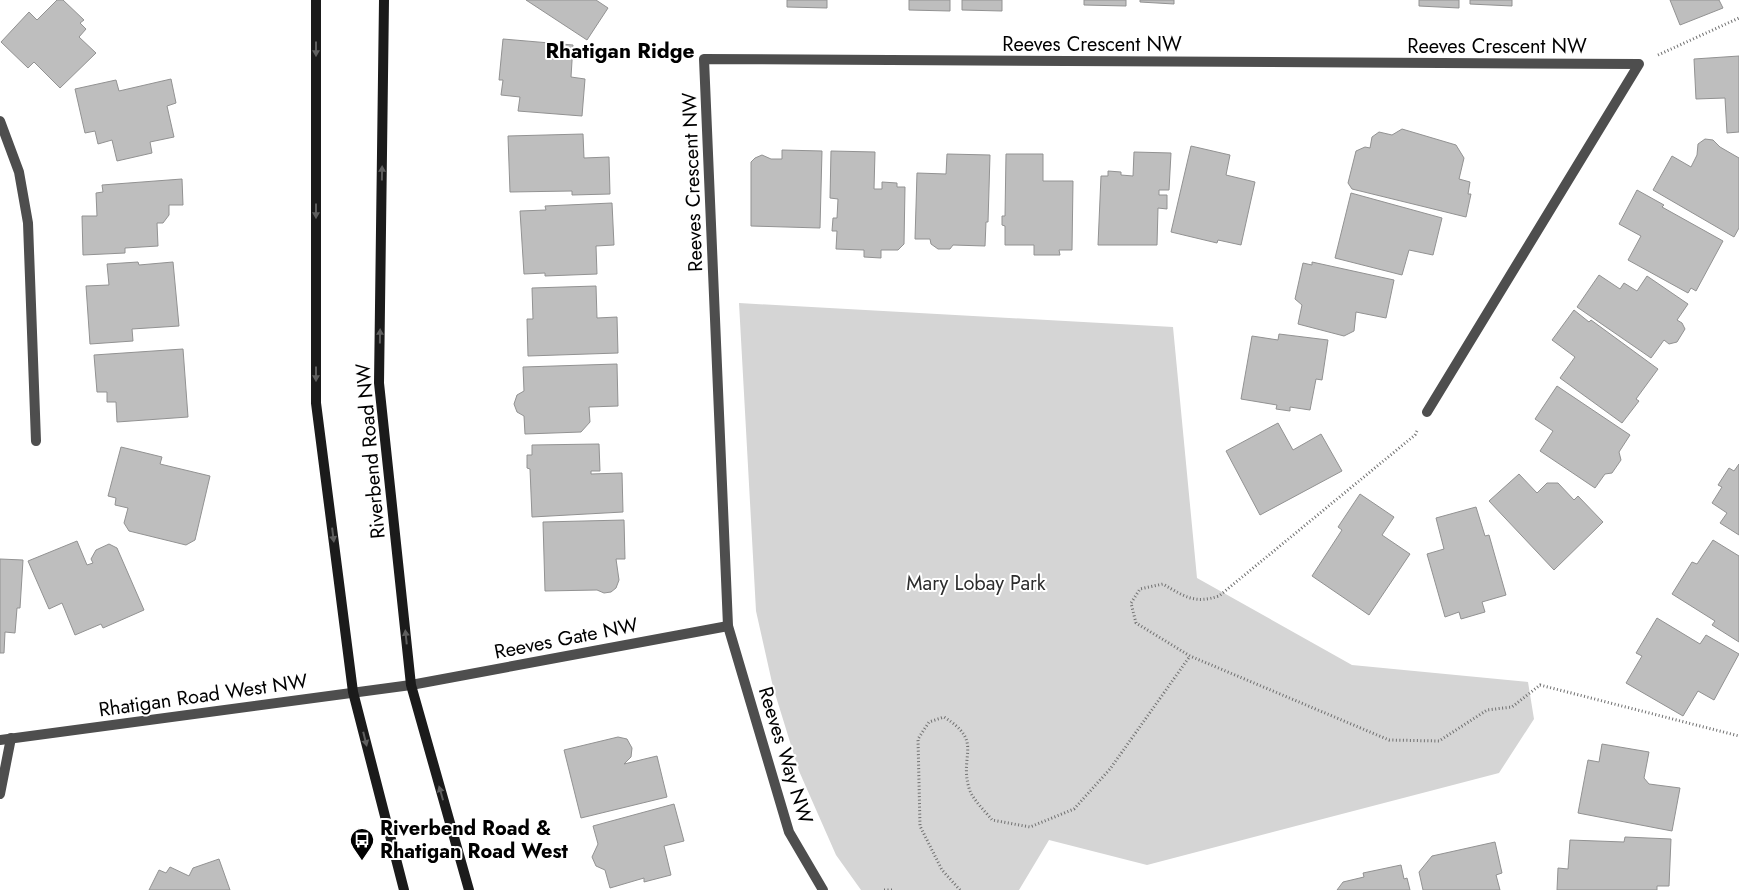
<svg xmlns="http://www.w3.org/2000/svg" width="1739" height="890" font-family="Jost,sans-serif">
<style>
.green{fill:#d5d5d5}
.building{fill:#bebebe;stroke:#929292}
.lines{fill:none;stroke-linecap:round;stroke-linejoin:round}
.path{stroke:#707070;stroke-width:3;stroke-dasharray:1 2.5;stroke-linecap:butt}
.minor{stroke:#4e4e4e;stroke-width:10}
.tertiary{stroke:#4e4e4e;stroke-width:10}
.secondary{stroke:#1b1b1b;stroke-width:10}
.oneway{fill:#5f5f5f}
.labels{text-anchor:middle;stroke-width:4;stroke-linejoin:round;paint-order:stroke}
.street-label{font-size:20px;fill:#000;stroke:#fff}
.park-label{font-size:20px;fill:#2c2c2c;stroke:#fff}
.poi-label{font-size:20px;font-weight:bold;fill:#000;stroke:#fff;text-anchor:start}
.neighbourhood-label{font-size:21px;font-weight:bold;fill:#000;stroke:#fff}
</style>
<rect width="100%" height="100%" fill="#fff"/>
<!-- green -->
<path class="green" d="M739,303L1173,327L1197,578L1352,665L1528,682L1534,719L1499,773L1147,865L1049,840L1019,890H861L836,855L799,771L773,687L756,611Z"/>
<!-- building -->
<g class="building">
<path d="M57,0H63L84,20L80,23L86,29L79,37L96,53L60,88L34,62L28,68L1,42L29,12L37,20Z"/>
<path d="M526,0H596L608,8L587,40Z"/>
<path d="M787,0H827V8L787,7Z"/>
<path d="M909,0H950V11L909,10Z"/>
<path d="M962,0H1002V11L962,10Z"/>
<path d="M1084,0H1126V6L1084,5Z"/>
<path d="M1140,0H1174V4L1140,2Z"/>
<path d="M1419,0H1459V8L1419,6Z"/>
<path d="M1470,0H1512V6L1470,4Z"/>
<path d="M1670,0H1719L1723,8L1680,25Z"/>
<path d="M503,39L573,45L571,77L585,79L582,116L518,111L520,97L501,95L503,80H499Z"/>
<path d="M1739,56V132L1727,133L1725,98L1696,99L1694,59Z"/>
<path d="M171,79L176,103L167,106L174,137L150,142L152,153L117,161L112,140L98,144L95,131L85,133L75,89L116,80L119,91Z"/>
<path d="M1402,129L1456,145L1464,158L1459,179L1470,182L1468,194H1471L1466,217L1352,189L1348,183L1356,151L1365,147L1370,148L1372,137L1379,132L1392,135Z"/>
<path d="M583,134L584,158L609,157L610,194L572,195V191L510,192L508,136Z"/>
<path d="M1705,139L1713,140L1720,147L1739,158V228L1734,237L1653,190L1672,156L1691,167L1697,155L1698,144Z"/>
<path d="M1191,146L1230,155L1226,175L1255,182L1241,245L1218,240L1217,243L1171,232Z"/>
<path d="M782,150L822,151L820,228L751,226V162L755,158L762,155L771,159H782Z"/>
<path d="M831,151L875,152L874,189H882V182L897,183V187H905L904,244L898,250H881V258L864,257V250L836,249L837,231H832L833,218H837L838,199L830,198Z"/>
<path d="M1134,152L1171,153L1169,190H1159V195H1167V209L1158,208L1157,245H1098L1101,176H1108V171L1121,172V175L1133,176Z"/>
<path d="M947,154L990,155L988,222H986L985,246L953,245L950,249H938L931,244L930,239H915L917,173L946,174Z"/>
<path d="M1006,154H1043V181H1073L1072,250H1059L1060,255H1034V245H1005V226L1002,225V216H1005Z"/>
<path d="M182,179L183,205H169V215L163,223H157L158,246L125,248V253L83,255L82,216H97L96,193L103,192L102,185Z"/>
<path d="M1637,190L1664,205L1662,207L1723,241L1696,291L1691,288L1688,293L1628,260L1641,236L1619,224Z"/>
<path d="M1351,193L1442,218L1433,255L1409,250L1402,275L1335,258Z"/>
<path d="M612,203L614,245L596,246L597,274L545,276V273L524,274L520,211L546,210L545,206Z"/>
<path d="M138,262L139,265L173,262L179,326L132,329L133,341L90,344L86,286L109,285L107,264Z"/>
<path d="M1312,262L1394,280L1386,318L1356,312L1354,331L1344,336L1298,324L1302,305L1295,299L1303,263L1312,265Z"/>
<path d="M1599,275L1620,289L1624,283L1637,291L1647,276L1688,304L1677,320L1682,323L1685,329L1677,342L1669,344L1664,340L1651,358L1577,307Z"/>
<path d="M596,286L597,318L617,317L618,353L528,356L527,319H533L532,288Z"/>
<path d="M1574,310L1589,322L1591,320L1658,369L1636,399L1639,401L1622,423L1560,378L1575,357L1552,340Z"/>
<path d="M1279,334L1328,340L1322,380L1316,379L1310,410L1290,407V411L1276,409L1277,405L1241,399L1252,336L1278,340Z"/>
<path d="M183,349L188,417L117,422L116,402H107V392H97L94,355Z"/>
<path d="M617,364L618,406L589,407L590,422L581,432L525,434L524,416L517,412L514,404L517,395L524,391L523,367Z"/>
<path d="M1557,386L1630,435L1619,452L1621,460L1612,473L1605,474L1595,488L1540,451L1553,431L1535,419Z"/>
<path d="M1278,423L1293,450L1321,434L1342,471L1260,515L1226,451Z"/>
<path d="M599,444L600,471H591V474L622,473L623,512L532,517L530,469L527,468V455H532V445Z"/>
<path d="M121,447L162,457L160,464L210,476L195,540L186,545L129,531L124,523L128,508L115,505L116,498L108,496Z"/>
<path d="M1739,464V535L1720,523L1727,513L1712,503L1722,487L1718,485L1729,468L1734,471Z"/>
<path d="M1519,474L1537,493L1547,483H1558L1574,500L1578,496L1603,522L1554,570L1489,501Z"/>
<path d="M1360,494L1394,517L1382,535L1410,554L1369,615L1312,576L1342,530L1338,527Z"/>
<path d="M1476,507L1485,536L1489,535L1506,595L1482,602L1485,612L1461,619L1459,612L1445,617L1427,554L1444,549L1436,518Z"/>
<path d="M624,520L625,559H616L619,580L616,588L611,592L604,593L597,590L545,591L543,522Z"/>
<path d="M1713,540L1739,556V642L1712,625L1715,621L1672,594L1692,562L1697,564Z"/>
<path d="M77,541L87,565L93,563L91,559L96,550L109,544L117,548L144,610L103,628L101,624L75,635L62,603L49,609L28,561Z"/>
<path d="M0,559L23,560L20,608H17L15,633L5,632L4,653H0Z"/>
<path d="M1657,618L1700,644L1706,635L1739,654L1714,700L1698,691L1683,716L1626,683L1642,656L1636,653Z"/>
<path d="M618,737L627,739L632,748L631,757L624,764L657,756L667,797L581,818L564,750Z"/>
<path d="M1602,744L1649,752L1644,778L1649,784L1680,788L1672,831L1578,813L1588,760L1599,762Z"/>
<path d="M674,804L684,841L664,846L671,875L644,882V878L610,888L605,870L596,866L592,857L598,844L593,826Z"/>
<path d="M1625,837L1671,839L1669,886H1657V890H1557L1558,868L1568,869L1570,840L1624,842Z"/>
<path d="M1495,842L1502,873L1496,875L1500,890H1423L1419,872L1432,856Z"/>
<path d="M219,859L230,890H149L159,870L166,873L170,867L189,876L193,868Z"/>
<path d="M1401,865L1404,879L1407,878L1410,890H1337L1343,882L1364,877L1363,873Z"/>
</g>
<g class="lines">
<!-- path -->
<g class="path">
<path d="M1658,55L1739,18"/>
<path d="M1417,431L1415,435L1219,596C1195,604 1185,597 1163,584L1140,589L1131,603L1136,623L1190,656L1389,740L1439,741L1487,710L1512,707L1540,685L1739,736"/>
<path d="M884,890H892"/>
<path d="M960,890L942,870L920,826L918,739L929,722L944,717C984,742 959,754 969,788C972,799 985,811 992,820L1030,827L1074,809L1110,769L1190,656"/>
</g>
<!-- minor -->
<g class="minor">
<path d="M0,121L19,172L28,223L36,441"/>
<path d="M411,685L728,626"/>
<path d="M0,794L11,738"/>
<path d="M823,890L789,832L728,626L704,59L1639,64L1427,412"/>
</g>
<!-- tertiary -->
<path class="tertiary" d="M0,740L411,685"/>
<!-- secondary -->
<g class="secondary">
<path d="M316,0V403L353,692L404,890"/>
<path d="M384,0L379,383L411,685L469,890"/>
</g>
</g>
<!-- one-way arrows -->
<defs><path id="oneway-solid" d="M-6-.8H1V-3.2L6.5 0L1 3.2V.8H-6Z" transform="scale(1.25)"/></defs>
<g class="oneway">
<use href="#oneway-solid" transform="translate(316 49) rotate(90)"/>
<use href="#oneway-solid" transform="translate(382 173) rotate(-89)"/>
<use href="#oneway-solid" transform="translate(316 211) rotate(90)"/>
<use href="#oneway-solid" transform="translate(380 336) rotate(-89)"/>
<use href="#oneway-solid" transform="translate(316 374) rotate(90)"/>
<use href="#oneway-solid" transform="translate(333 535) rotate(83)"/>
<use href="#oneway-solid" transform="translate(406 637) rotate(-96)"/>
<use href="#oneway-solid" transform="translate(365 739) rotate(76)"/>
<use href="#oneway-solid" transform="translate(441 793) rotate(-106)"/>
</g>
<!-- icons -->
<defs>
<g id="bus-pin" transform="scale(1.25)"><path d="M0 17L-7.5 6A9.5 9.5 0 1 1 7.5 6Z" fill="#000" stroke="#fff"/><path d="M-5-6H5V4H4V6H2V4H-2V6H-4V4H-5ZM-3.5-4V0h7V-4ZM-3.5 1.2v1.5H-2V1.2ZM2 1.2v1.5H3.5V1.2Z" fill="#fff"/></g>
</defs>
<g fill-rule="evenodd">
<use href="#bus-pin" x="362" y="840"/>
</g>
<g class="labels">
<!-- street labels -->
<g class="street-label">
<text x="1092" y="51">Reeves Crescent NW</text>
<text x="1497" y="53">Reeves Crescent NW</text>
<text transform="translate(692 182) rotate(-92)" y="7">Reeves Crescent NW</text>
<text transform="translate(370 451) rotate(-95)" y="7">Riverbend Road NW</text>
<text transform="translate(566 638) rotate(-11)" y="7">Reeves Gate NW</text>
<text transform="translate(203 695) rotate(-8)" y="7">Rhatigan Road West NW</text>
<text transform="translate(786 755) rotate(73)" y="7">Reeves Way NW</text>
</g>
<!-- park labels -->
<g class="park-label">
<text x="976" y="590">Mary Lobay Park</text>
</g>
<!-- poi labels -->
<g class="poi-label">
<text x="380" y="835">Riverbend Road &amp;<tspan x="380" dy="23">Rhatigan Road West</tspan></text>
</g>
<!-- neighbourhood labels -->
<g class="neighbourhood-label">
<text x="620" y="58">Rhatigan Ridge</text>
</g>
</g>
</svg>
